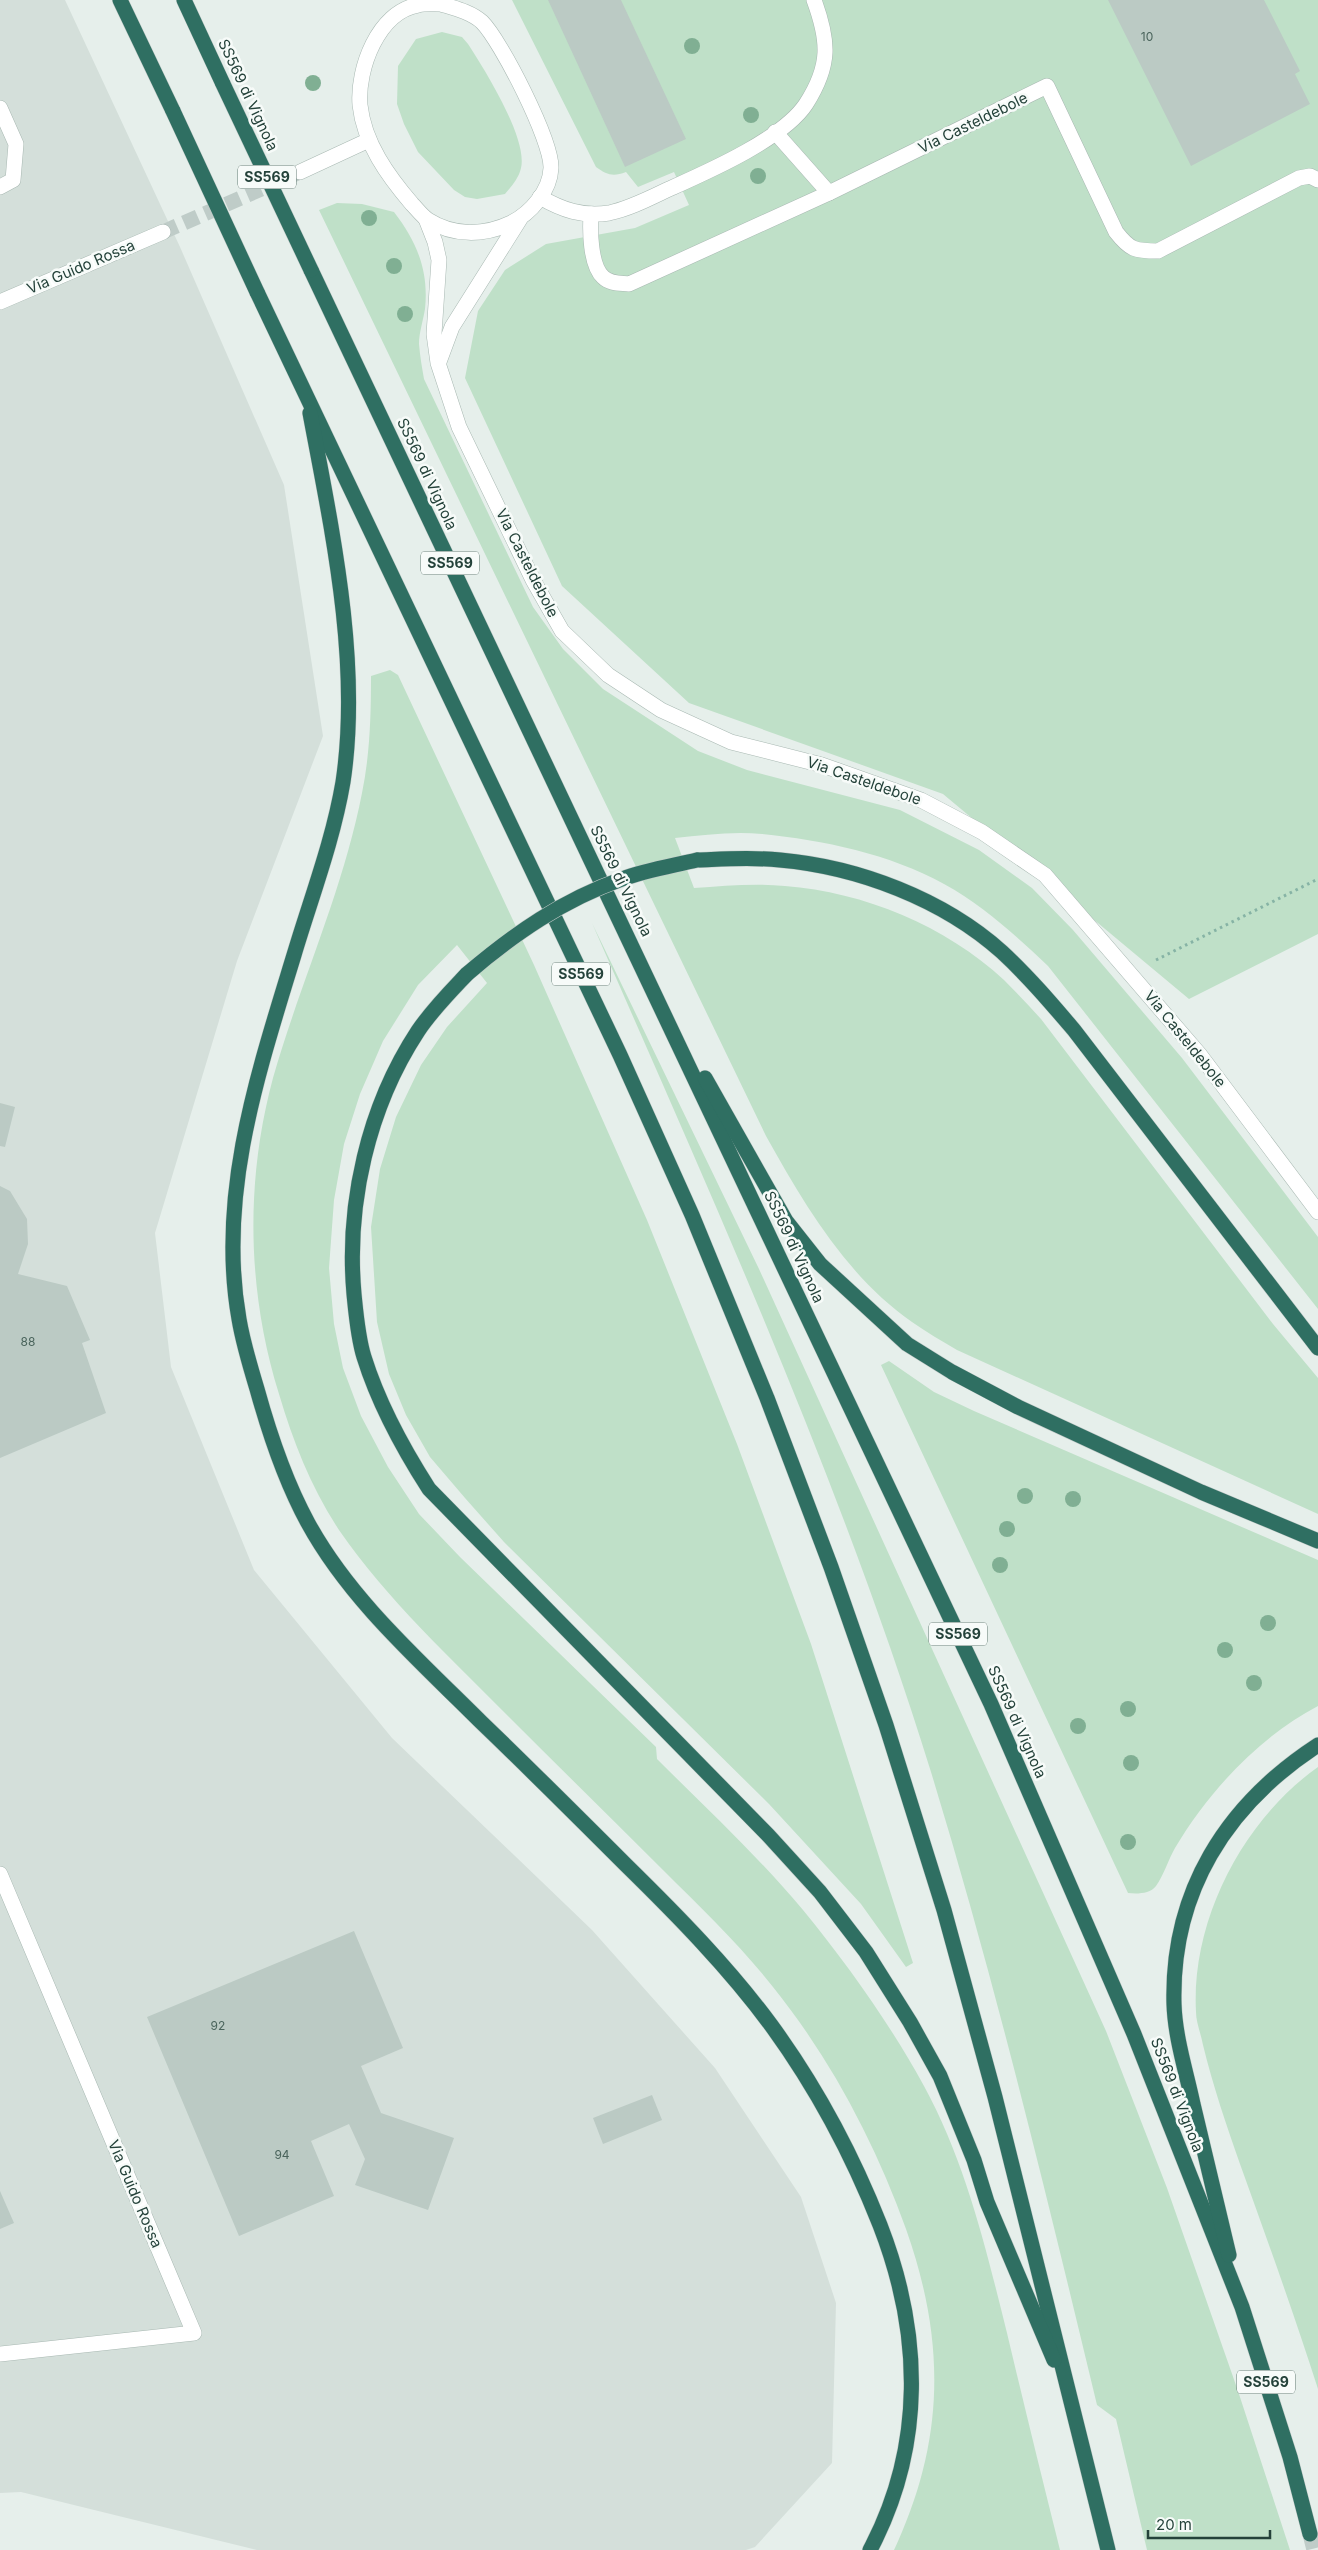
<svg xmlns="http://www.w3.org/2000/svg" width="1318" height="2550" font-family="Inter,sans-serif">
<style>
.built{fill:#d4dfda}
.green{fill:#bfe0c8}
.building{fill:#bbcac4}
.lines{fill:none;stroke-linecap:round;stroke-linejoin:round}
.minor-tunnel{stroke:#bfccc8;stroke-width:15;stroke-dasharray:15 8;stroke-linecap:butt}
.highway-tunnel{stroke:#bfccc8;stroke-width:15;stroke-dasharray:15 8;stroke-linecap:butt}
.minor-casing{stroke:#a8b8b2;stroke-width:16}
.highway-casing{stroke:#c2cac8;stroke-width:16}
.path{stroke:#86b3a5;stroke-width:3;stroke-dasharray:2.5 4;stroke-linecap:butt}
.minor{stroke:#fff;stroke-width:15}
.highway{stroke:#2f6f62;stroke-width:15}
.highway-bridge-casing{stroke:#c2cac8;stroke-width:16;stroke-linecap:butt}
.highway-bridge{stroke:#2f6f62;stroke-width:15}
.tree{fill:#80af93}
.labels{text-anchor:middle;stroke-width:5;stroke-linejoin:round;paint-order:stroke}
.number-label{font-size:12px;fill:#4a645c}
.shield{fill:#f7fbf9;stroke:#637a73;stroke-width:1}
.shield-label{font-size:14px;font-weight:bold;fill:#24423a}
.street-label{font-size:15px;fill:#24423a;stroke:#f7fbf9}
</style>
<rect width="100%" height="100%" fill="#e6efeb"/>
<!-- built -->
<path class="built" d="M0,0H65L180,247L284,485L323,736L237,961L155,1233L171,1367L254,1570L392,1738L592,1930L715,2068L801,2197L836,2303L832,2463L755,2547L746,2550H257L21,2492L0,2493Z"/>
<!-- green -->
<g class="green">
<path d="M512,0H1318V934L1189,999L943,794L689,703L562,586L465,378L478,311L505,270L546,244L635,228L689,205L674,172L638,187L626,172C613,177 607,175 596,167Z"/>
<path d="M442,32L462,37L468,44C485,70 528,139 521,168C519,178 511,187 505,194L477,199L465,197L454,190L418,152L404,124L397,104L398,66L416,39Z"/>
<path d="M337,203L362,204L394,212C417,242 429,271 425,309C423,321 419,333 419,344C420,356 422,368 424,379L533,607L563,649L603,689L698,751L747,770L900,810L979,850L1032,888L1073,930L1182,1058L1318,1237V1309L1048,966C1016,936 984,906 944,884C890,854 823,840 762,834C734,831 704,835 675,838L694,888C724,886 755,883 785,886C864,892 946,926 1004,980C1017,993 1029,1006 1041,1019L1273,1324L1318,1378V1514L957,1350C942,1341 926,1332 912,1322C846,1276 804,1204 766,1136L319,210Z"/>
<path d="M390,670L398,675L534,965L647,1220L737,1444L811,1644L913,1963L906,1967L861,1904L769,1804L504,1542L465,1498L430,1457L406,1415L389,1374L377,1322L371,1227L380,1169L396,1117L421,1065L447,1027L487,983L457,945L418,985L383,1041L360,1094L344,1144L334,1200L329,1268L334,1324L343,1368L361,1416L388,1467L419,1514L460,1557L656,1747L657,1759C706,1808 758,1856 803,1910C848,1965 890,2024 924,2086C966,2163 986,2249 1007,2333C1024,2405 1042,2478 1060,2550H894C945,2441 946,2342 906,2229C875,2143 831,2059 773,1987C740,1945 701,1908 663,1870C613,1820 562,1770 512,1720C452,1659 388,1601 339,1530C312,1489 293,1442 279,1394C247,1291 245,1182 273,1078C300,983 343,891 362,793C370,754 371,716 371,676Z"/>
<path d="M592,923L759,1269L1106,2031L1167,2188L1238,2391L1290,2550H1147L1116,2419L1097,2405C1046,2193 995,1981 931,1772C841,1481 714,1202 592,923Z"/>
<path d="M889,1361L934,1392L974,1411L1318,1560V1706C1259,1737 1209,1791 1175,1848C1168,1860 1164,1875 1156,1886C1150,1894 1137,1894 1128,1893L881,1365Z"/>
<path d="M1318,1767V2389C1294,2314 1267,2239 1240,2164C1226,2124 1213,2086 1203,2045C1201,2034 1196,2022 1196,2012C1191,1920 1243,1820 1318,1767Z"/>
</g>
<!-- building -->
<g class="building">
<path d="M548,0H621L686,139L625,167Z"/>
<path d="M1108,0H1264L1300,71L1295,74L1310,104L1191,166Z"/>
<path d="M0,1103L15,1107L5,1147L0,1146Z"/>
<path d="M0,1186L10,1191L27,1219L28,1244L18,1274L67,1286L90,1340L82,1343L106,1413L0,1458Z"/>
<path d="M354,1931L403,2048L361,2066L381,2113L454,2138L428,2210L355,2185L365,2159L349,2124L311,2141L334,2196L239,2236L147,2017Z"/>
<path d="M652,2095L662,2120L603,2144L593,2118Z"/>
<path d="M0,2191L14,2223L0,2229Z"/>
</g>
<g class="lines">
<!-- minor-tunnel -->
<path class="minor-tunnel" d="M163,232L300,172"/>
<!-- highway-tunnel -->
<path class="highway-tunnel" d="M1310,2534L1314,2550"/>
<!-- minor casing -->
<g class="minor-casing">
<g id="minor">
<path d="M441,4C454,8 471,12 482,22C501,41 552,141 551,168C550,191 531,213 511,223C484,236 453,236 428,220C422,216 417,209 412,204C388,176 364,143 360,105C357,69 378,12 418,5C425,3 433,4 441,4Z"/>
<path d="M0,108L16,144L13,180L0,187"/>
<path d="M775,132L829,193"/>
<path d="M300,172L369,140"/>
<path d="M540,197C562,210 583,217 609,213C629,209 650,198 669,189C707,172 783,139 806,104C831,65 829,41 814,0"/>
<path d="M591,214C590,230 590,265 603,277C610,284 620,283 629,284L829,193L1047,86L1116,232C1130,250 1135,251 1158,251L1299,178L1310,176L1318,180"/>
<path d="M426,219L435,242L439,260L434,334L438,363L459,427L533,580L562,631L608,675L661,710L731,742L822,765L921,800L982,832L1045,875L1200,1055L1318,1212"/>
<path d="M0,302L163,232"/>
<path d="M439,362L452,327L520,219"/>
<path d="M0,1874L194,2333L0,2354"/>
</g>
</g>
<!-- highway casing -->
<g class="highway-casing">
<g id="highway">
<path d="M120,0L173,111"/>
<path d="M184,0L223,84"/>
<path d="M311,270L991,1704L1134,2034L1242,2307L1290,2457L1310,2534"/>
<path d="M257,292L620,1055L692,1215L767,1398L831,1567L886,1725L944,1910L995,2097L1108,2550"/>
<path d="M310,413C332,530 361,663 343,782C333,841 311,898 294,955C258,1073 217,1195 239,1319C243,1343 250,1366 257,1389C270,1436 285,1481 308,1523C350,1600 420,1661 481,1722C530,1769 578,1817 626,1865C677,1915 729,1968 771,2025C817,2088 852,2154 880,2225C922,2333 925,2446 870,2550"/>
<path d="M697,860C725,859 752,857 780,860C858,867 943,899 1002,952C1028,976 1051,1003 1074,1030L1318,1348"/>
<path d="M467,974C450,992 432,1010 418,1031C368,1107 346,1204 354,1294C356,1314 358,1338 364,1357C379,1405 402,1447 429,1489L768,1835L820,1892L866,1952L910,2022L940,2076L974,2160L987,2202L1054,2360"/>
<path d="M705,1078L786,1221L820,1264L907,1344L952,1372L1018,1407L1201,1492L1318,1541"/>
<path d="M1229,2255C1217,2205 1205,2154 1193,2104C1186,2071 1175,2037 1174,2004C1171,1892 1226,1805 1318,1745"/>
</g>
</g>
<!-- path -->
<path class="path" d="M1156,960L1318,879"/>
<!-- minor -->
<use href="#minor" class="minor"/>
<!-- highway -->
<use href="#highway" class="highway"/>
<!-- highway-bridge casing -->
<g class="highway-bridge-casing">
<g id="highway-bridge">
<path d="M223,84L311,270"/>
<path d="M173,111L257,292"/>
<path d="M467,974C515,933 563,900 622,879C646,870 672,866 697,860"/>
</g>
</g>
<!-- highway-bridge -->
<use href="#highway-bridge" class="highway-bridge"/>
</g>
<!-- trees -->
<g class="tree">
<circle cx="692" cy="46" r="8"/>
<circle cx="313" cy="83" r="8"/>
<circle cx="751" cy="115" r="8"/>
<circle cx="758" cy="176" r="8"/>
<circle cx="369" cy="218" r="8"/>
<circle cx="394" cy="266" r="8"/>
<circle cx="405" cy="314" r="8"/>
<circle cx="1025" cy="1496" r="8"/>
<circle cx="1073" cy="1499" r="8"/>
<circle cx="1007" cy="1529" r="8"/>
<circle cx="1000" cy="1565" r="8"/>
<circle cx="1268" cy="1623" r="8"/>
<circle cx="1225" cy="1650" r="8"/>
<circle cx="1254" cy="1683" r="8"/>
<circle cx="1128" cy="1709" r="8"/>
<circle cx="1078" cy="1726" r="8"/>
<circle cx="1131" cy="1763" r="8"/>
<circle cx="1128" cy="1842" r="8"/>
</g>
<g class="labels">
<!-- number labels -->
<g class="number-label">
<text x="1147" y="41">10</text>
<text x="28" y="1346">88</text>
<text x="218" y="2030">92</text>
<text x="282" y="2159">94</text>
</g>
<!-- shield labels -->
<g class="shield">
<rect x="238" y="165.5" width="58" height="23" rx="4"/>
<rect x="421" y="551.5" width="58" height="23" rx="4"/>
<rect x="552" y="962.5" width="58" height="23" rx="4"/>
<rect x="929" y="1622.5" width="58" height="23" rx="4"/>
<rect x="1237" y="2370.5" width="58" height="23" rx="4"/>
</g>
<g class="shield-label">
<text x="267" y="182">SS569</text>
<text x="450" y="568">SS569</text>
<text x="581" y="979">SS569</text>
<text x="958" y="1639">SS569</text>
<text x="1266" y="2387">SS569</text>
</g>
<!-- street labels -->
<g class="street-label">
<text transform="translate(248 95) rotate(65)" y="5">SS569 di Vignola</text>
<text transform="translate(973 123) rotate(-26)" y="5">Via Casteldebole</text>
<text transform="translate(81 267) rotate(-23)" y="5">Via Guido Rossa</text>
<text transform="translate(427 474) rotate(65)" y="5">SS569 di Vignola</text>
<text transform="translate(527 563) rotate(63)" y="5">Via Casteldebole</text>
<text transform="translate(864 781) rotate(19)" y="5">Via Casteldebole</text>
<text transform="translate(621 881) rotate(64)" y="5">SS569 di Vignola</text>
<text transform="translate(1185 1039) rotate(51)" y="5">Via Casteldebole</text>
<text transform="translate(794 1247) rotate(65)" y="5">SS569 di Vignola</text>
<text transform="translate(1017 1722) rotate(66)" y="5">SS569 di Vignola</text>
<text transform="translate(1177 2095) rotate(69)" y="5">SS569 di Vignola</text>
<text transform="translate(135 2194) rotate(67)" y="5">Via Guido Rossa</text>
</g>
</g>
<!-- scale -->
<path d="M1148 2530v8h122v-8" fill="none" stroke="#24423a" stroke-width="2.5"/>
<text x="1156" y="2530" font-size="15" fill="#24423a" stroke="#f7fbf9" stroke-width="4" paint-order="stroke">20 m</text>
</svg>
